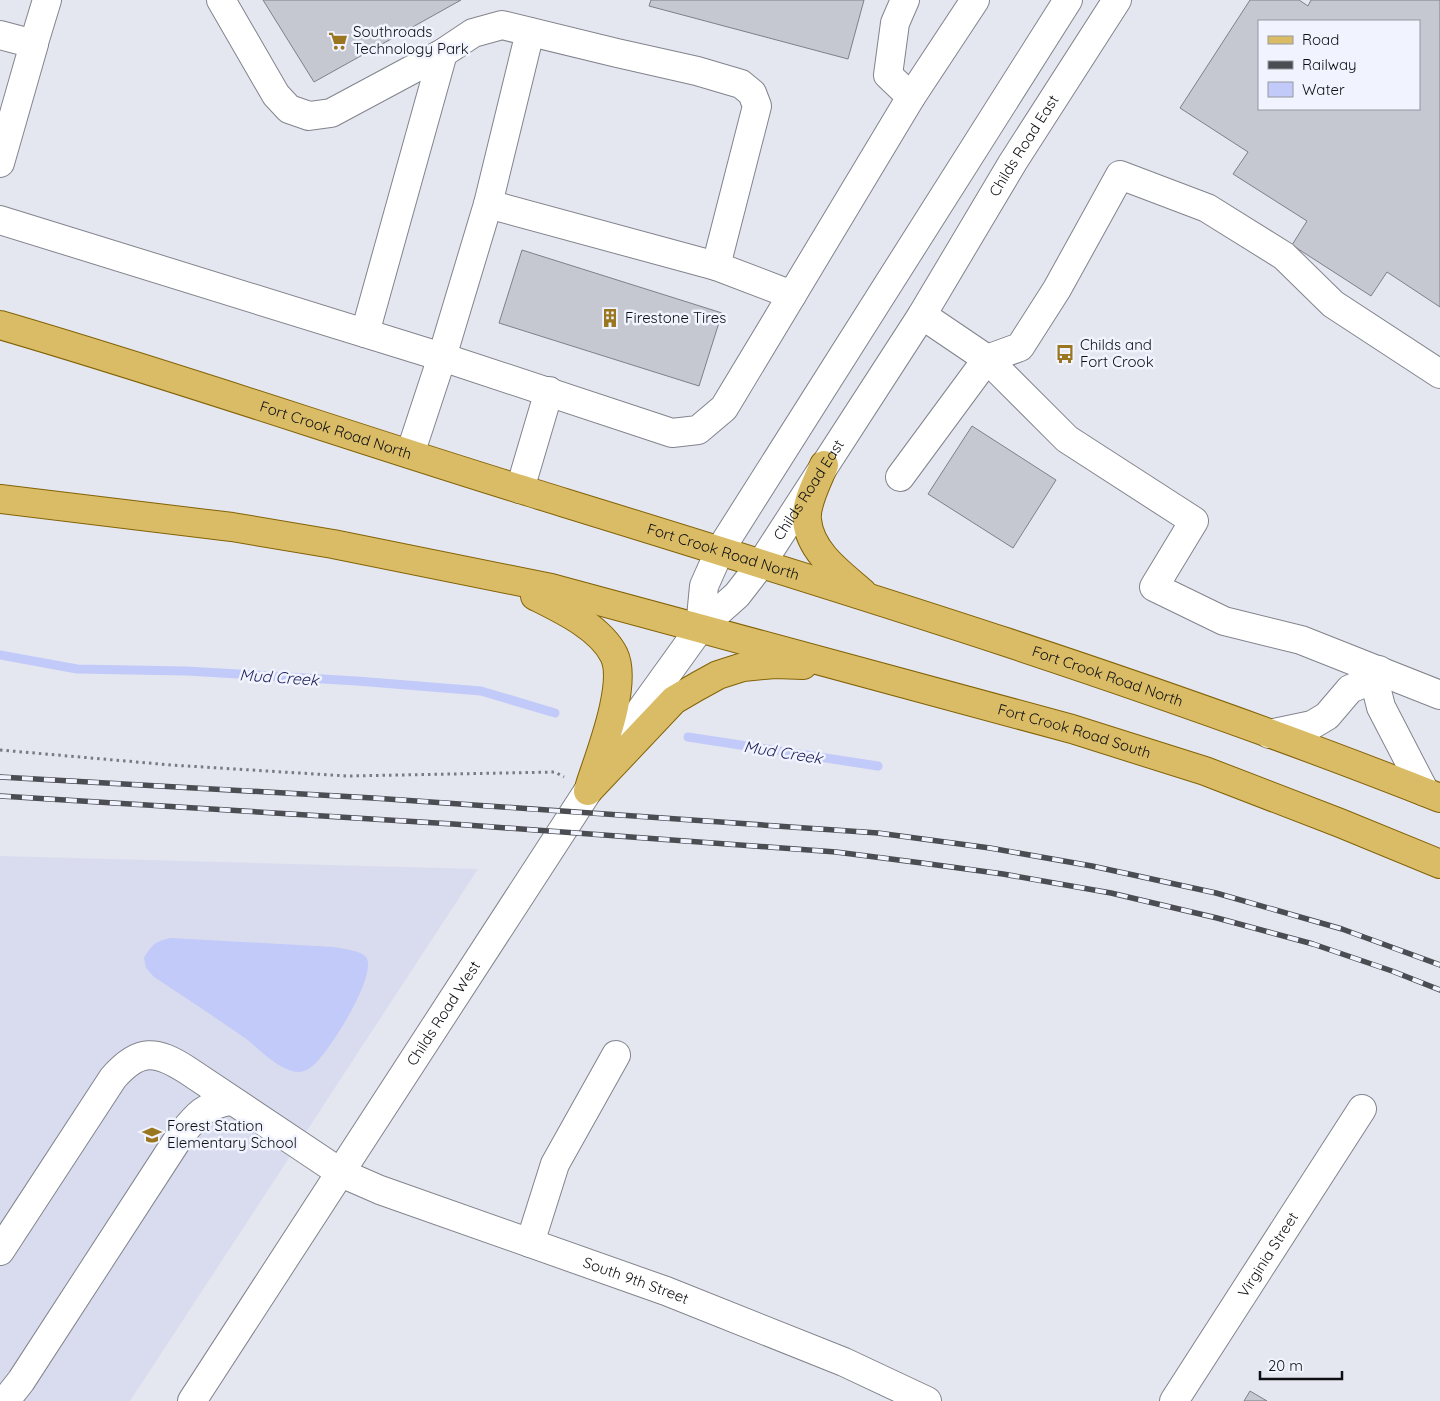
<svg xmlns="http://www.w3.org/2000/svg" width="1440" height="1401" font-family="Quicksand,sans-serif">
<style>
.built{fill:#d9dcee}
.water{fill:#c1caf9}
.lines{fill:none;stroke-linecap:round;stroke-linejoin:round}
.stream{stroke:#c1caf9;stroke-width:9}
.building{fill:#c5c7d1;stroke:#7e8089;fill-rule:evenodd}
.minor-casing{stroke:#82848d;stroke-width:30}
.major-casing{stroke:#836306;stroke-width:30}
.path{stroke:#797b81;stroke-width:3;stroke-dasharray:2.5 4;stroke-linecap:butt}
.minor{stroke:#fff;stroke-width:28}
.major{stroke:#dabc66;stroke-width:28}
.rail-casing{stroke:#4b4d52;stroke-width:5.5}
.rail{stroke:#f1f4fe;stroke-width:4;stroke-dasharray:11;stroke-linecap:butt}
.labels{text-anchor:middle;stroke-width:5;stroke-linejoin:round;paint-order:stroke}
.poi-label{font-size:15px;fill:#0e0f12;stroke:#f1f4fe;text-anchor:start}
.street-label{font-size:15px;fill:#0e0f12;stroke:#f1f4fe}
.water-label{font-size:16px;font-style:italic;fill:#202259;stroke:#f1f4fe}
</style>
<rect width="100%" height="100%" fill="#e4e6f0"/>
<!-- built -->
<path class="built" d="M0,856L478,869L130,1401H0Z"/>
<!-- water -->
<path class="water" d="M171,938L334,947C343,949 360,950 366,957C379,974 326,1058 310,1068C304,1072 298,1073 292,1071C272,1065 258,1047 242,1036C213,1016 183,996 154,977L146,968L144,958C152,944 156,941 171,938Z"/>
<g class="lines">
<!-- stream -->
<g class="stream">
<path d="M0,655L77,669L186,671L357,681L481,691L555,713"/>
<path d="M688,737L878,766"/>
</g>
</g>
<!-- building -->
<g class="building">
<path d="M263,0H461L314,82Z"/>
<path d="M651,0H864L848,59L649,6Z"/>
<path d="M1250,0H1299L1308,6L1311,0H1440V307L1387,272L1371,296L1292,245L1307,221L1233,174L1248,152L1180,108ZM1259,21H1419V109H1259Z"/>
<path d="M522,250L722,313L699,386L499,323Z"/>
<path d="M972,426L1056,480L1013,548L928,494Z"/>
<path d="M1250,1391L1267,1401H1244Z"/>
</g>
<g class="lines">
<!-- minor casing -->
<g class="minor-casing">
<g id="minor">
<path d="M221,0L276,95L289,109L309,116L331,113L443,53L473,33L502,25L617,53L697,71L741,84L752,93L757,106L716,266"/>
<path d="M0,35L34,44L0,163"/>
<path d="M33,46L47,0"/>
<path d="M911,97L975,0"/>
<path d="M488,204L530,32"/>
<path d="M0,220L442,357L672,433L698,430L724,408L792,295"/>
<path d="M922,315L987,359L1067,439L1194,521L1154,587L1224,621L1301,640L1440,695"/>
<path d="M365,333L443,53"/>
<path d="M410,454L442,357L488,204L716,266L792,295L911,97L888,75L895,23L905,0"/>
<path d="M900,477L987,359L1020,347L1057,289L1120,175L1207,208L1284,256L1333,304L1440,374"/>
<path d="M520,489L549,391"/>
<path d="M700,628L704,586L720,550L1068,0"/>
<path d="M1374,679L1381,707L1425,792"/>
<path d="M1269,734L1312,725L1327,716L1350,689L1374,679L1379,670"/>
<path d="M530,1243L555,1164L616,1055"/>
<path id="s1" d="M0,1251L113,1078C139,1048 156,1050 187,1070L341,1173L380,1190L666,1291L844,1362L927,1401"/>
<path d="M2,1401L10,1395L21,1381L180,1136C196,1116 204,1105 231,1101"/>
<path id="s2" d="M192,1401L636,717L700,628L737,595L761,564L922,315L1013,162L1117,0"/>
<path id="s3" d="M1174,1401L1362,1109"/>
</g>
</g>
<!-- major casing -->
<g class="major-casing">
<g id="major">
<path id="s4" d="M0,325C175,376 348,436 523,490C831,585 1140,679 1440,798"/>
<path d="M824,465C818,480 805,504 807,520C810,552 840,573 862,592"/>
<path id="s5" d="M0,499L232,527L333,544L551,588L1072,729L1205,771L1340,823L1440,864"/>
<path d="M535,596C561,609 600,627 614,655C628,684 600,754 590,785"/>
<path d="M588,791L674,700L698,686L718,675L743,667L775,664L803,665"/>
</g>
</g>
<!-- path -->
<path class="path" d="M0,750L171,765L347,776L555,772L564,777"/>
<!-- minor -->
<use href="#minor" class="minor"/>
<!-- major -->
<use href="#major" class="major"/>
<!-- rail casing -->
<g class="rail-casing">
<g id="rail">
<path d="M0,777L373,798L878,833L990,848L1092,866L1216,893L1342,929L1440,965"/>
<path d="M0,796L453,824L836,852L922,863L1003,874L1111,893L1217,918L1313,944L1392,971L1440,990"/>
</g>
</g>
<!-- rail -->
<use href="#rail" class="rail"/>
</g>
<!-- icons -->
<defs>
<g id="supermarket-bare" transform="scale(1.5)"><path d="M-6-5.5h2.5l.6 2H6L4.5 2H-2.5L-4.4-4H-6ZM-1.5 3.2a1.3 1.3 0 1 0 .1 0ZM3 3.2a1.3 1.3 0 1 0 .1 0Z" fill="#9a7620" stroke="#f1f4fe" stroke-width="2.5" paint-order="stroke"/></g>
<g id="building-bare" transform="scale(1.5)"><path d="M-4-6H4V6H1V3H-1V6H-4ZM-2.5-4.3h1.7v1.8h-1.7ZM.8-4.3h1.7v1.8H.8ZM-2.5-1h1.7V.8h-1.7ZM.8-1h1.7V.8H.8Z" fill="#9a7620" stroke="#f1f4fe" stroke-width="2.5" paint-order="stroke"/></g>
<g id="bus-bare" transform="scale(1.5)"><path d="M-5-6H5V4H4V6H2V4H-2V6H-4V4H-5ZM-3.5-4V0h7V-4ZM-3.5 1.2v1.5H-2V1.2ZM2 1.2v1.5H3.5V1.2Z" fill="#9a7620" stroke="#f1f4fe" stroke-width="2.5" paint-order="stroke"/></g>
<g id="school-bare" transform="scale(1.5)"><path d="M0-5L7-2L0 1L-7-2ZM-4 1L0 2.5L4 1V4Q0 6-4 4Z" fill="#9a7620" stroke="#f1f4fe" stroke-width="2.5" paint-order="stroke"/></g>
</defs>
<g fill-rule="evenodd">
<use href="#supermarket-bare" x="338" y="41"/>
<use href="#building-bare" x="610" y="318"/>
<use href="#bus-bare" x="1065" y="354"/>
<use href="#school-bare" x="152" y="1135"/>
</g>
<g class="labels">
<!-- poi labels -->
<g class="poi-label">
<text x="353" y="37">Southroads<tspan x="353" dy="17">Technology Park</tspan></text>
<text x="625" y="323">Firestone Tires</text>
<text x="1080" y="350">Childs and<tspan x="1080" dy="17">Fort Crook</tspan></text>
<text x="167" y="1131">Forest Station<tspan x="167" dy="17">Elementary School</tspan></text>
</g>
<!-- street labels -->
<g class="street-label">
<text dy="5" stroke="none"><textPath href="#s2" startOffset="1508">Childs Road East</textPath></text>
<text dy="5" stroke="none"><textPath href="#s4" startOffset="352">Fort Crook Road North</textPath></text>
<text dy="5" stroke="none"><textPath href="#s2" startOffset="1102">Childs Road East</textPath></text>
<text dy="5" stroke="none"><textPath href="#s4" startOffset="758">Fort Crook Road North</textPath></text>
<text dy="5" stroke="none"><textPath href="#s4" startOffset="1162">Fort Crook Road North</textPath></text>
<text dy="5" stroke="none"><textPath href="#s5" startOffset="1101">Fort Crook Road South</textPath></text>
<text dy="5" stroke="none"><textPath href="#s2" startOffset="462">Childs Road West</textPath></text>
<text dy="5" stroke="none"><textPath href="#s3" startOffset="174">Virginia Street</textPath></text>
<text dy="5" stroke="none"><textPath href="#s1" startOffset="791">South 9th Street</textPath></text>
</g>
<!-- water labels -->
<g class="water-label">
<text transform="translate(279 677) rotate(4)" y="6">Mud Creek</text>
<text transform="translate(783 752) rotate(9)" y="6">Mud Creek</text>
</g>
</g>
<!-- legend -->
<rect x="1258" y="20" width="162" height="90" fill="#f1f4fe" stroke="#9698a0"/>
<rect x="1268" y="36" width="25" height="8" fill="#dabc66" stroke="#9698a0"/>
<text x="1302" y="45" font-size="15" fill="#0e0f12">Road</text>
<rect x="1268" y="61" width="25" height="8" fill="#4b4d52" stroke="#9698a0"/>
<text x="1302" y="70" font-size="15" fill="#0e0f12">Railway</text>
<rect x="1268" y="82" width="25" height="15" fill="#c1caf9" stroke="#9698a0"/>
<text x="1302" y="95" font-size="15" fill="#0e0f12">Water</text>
<!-- scale -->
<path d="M1260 1371v8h82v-8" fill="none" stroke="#0e0f12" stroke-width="2.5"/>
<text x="1268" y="1371" font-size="15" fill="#0e0f12" stroke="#f1f4fe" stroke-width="4" paint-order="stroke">20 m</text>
</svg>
